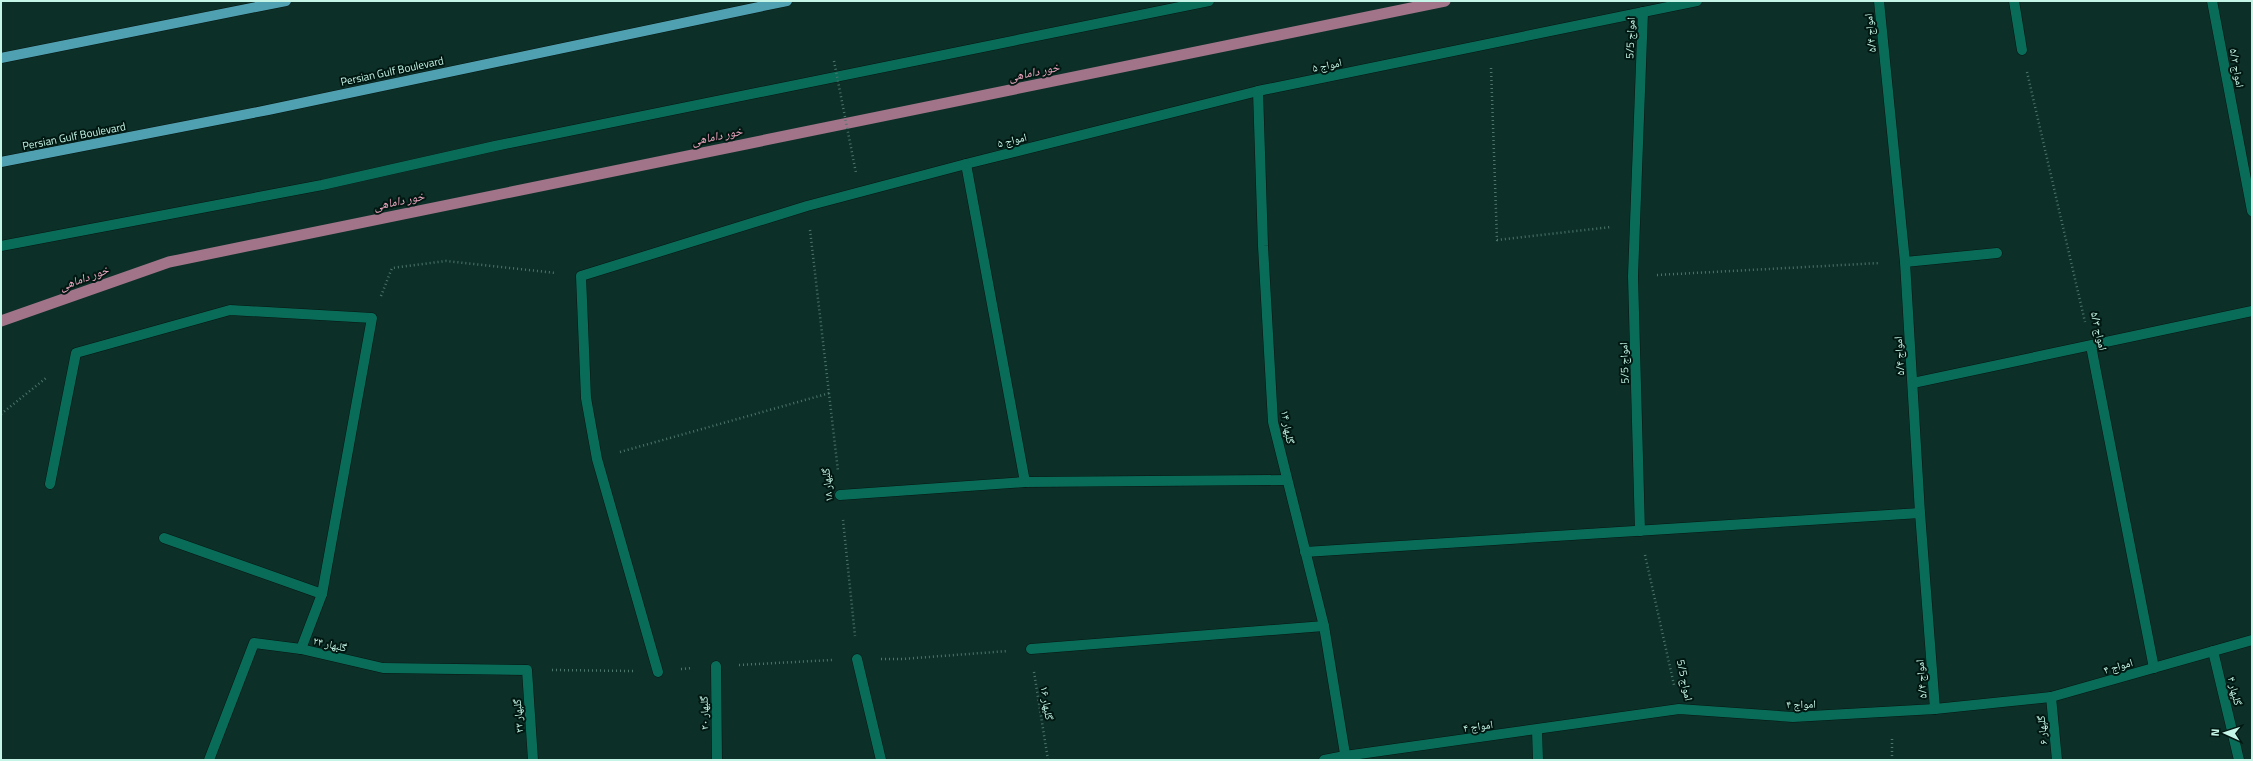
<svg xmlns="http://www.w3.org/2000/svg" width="2253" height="761" font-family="'Titillium Web','Noto Naskh Arabic',sans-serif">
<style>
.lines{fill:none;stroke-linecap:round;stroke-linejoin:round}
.stream{stroke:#a2748a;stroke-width:11}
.lane-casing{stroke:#071511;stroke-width:11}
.street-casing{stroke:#071511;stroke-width:11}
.primary-casing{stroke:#071511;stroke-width:11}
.path{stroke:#4d766b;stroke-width:2.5;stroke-dasharray:1 3;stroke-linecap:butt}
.lane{stroke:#096c59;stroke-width:10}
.street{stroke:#096c59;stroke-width:10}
.primary{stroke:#4fa1b1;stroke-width:10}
.path-bridge{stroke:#4d766b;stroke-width:2.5;stroke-dasharray:1 3;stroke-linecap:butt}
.labels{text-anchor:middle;stroke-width:4;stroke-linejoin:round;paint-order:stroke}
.street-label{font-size:11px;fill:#c4f5e6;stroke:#011711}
.water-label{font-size:12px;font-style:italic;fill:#f6acc8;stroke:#011711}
</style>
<rect width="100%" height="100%" fill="#0c3028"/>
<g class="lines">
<!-- stream -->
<path class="stream" d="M1,321L169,262L1445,1"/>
<!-- lane casing -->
<g class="lane-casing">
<g id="lane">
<path d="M1905,262L1997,253"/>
<path d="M1324,760L1345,756"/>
</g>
</g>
<!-- street casing -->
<g class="street-casing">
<g id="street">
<path d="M1879,1L1905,262L1920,513L1935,709"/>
<path d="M2014,1L2022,50"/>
<path d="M2212,1L2252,211"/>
<path d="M1258,91L1263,246L1273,422L1324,626L1346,760"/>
<path d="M966,164L1258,91L1697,1"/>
<path d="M1,246L322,185L495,146L1209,1"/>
<path d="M2091,346L2154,668"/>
<path d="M1913,383L2252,311"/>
<path d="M50,484L76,353L230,310L372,318L322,594L301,649"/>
<path d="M840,495L1025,482L1287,480"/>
<path d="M1640,531L1633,276L1643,12"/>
<path d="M164,538L322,594"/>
<path d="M1305,552L1920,513"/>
<path d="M1031,649L1324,626"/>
<path d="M2213,651L2239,760"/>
<path d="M857,659L881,760"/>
<path d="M716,666L717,760"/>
<path d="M658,672L597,459L586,398L581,276L807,206L966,164L1025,482"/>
<path d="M2051,697L2057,760"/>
<path d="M1537,730L1538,760"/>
<path d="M1345,756L1679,709L1793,717L1935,709L2051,697L2252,640"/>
<path d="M209,760L254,643L301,649L383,668L527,670L533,760"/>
</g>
</g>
<!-- primary casing -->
<g class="primary-casing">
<g id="primary">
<path d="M1,58L286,1"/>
<path d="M1,162L268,110L787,1"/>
</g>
</g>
<!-- path -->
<g class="path">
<path d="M1491,68L1497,240L1611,227"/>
<path d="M2027,72L2085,322"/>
<path d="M810,230L838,471"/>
<path d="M1657,275L1880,263"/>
<path d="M381,296L392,268L446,261L556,273"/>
<path d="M1,414L46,378"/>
<path d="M620,452L830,393"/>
<path d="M843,520L855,636"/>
<path d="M1645,555L1674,685"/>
<path d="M881,659H902L1008,651"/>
<path d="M739,665L832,660"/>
<path d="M681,669L692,668"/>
<path d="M552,670L633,671"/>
<path d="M1034,672L1048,760"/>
<path d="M1892,760V737"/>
</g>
<!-- lane -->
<use href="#lane" class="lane"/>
<!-- street -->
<use href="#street" class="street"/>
<!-- primary -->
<use href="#primary" class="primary"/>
<!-- path-bridge -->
<path class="path-bridge" d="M834,61L856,173"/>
</g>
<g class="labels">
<!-- street labels -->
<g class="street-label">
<text transform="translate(1870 33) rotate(-96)" y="4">امواج ۵/۴</text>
<text transform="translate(1630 38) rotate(-88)" y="4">امواج 5/5</text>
<text transform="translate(1327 65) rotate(-12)" y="4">امواج ۵</text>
<text transform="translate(2237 68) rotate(80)" y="4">امواج ۵/۲</text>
<text transform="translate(392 71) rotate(-12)" y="4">Persian Gulf Boulevard</text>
<text transform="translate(74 136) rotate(-11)" y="4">Persian Gulf Boulevard</text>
<text transform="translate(1012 140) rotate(-14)" y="4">امواج ۵</text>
<text transform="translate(2099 331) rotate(77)" y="4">امواج ۵/۳</text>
<text transform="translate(1899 356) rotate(-94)" y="4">امواج ۵/۴</text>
<text transform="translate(1624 363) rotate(-92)" y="4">امواج 5/5</text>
<text transform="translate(1288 427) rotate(80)" y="4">گلبهار ۱۴</text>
<text transform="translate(827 485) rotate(-96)" y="4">گلبهار ۱۸</text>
<text transform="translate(330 644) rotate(13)" y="4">گلبهار ۲۴</text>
<text transform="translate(2118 666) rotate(-16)" y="4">امواج ۴</text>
<text transform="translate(1921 679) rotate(-95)" y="4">امواج ۵/۴</text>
<text transform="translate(1685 680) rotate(78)" y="4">امواج 5/5</text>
<text transform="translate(2235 691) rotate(76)" y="4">گلبهار ۴</text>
<text transform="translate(1047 703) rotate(81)" y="4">گلبهار ۱۶</text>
<text transform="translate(1801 704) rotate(-1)" y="4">امواج ۴</text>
<text transform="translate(704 713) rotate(-91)" y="4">گلبهار ۲۰</text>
<text transform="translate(518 716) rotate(-94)" y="4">گلبهار ۲۲</text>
<text transform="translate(1478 726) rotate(-8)" y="4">امواج ۴</text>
<text transform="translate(2042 730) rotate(-95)" y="4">گلبهار ۶</text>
</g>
<!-- water labels -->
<g class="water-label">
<text transform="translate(1034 72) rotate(-12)" y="4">خور داماهی</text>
<text transform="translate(717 136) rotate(-12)" y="4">خور داماهی</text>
<text transform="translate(399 201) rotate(-12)" y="4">خور داماهی</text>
<text transform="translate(84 278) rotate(-20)" y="4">خور داماهی</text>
</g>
</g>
<!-- border -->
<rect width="2253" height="761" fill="none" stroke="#c4f5e6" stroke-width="4"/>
<!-- north arrow -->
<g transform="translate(2225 733) rotate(273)" stroke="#011711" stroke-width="3" paint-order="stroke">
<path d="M0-3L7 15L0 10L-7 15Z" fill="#c4f5e6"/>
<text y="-6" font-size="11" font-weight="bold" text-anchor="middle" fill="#c4f5e6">N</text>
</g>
</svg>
